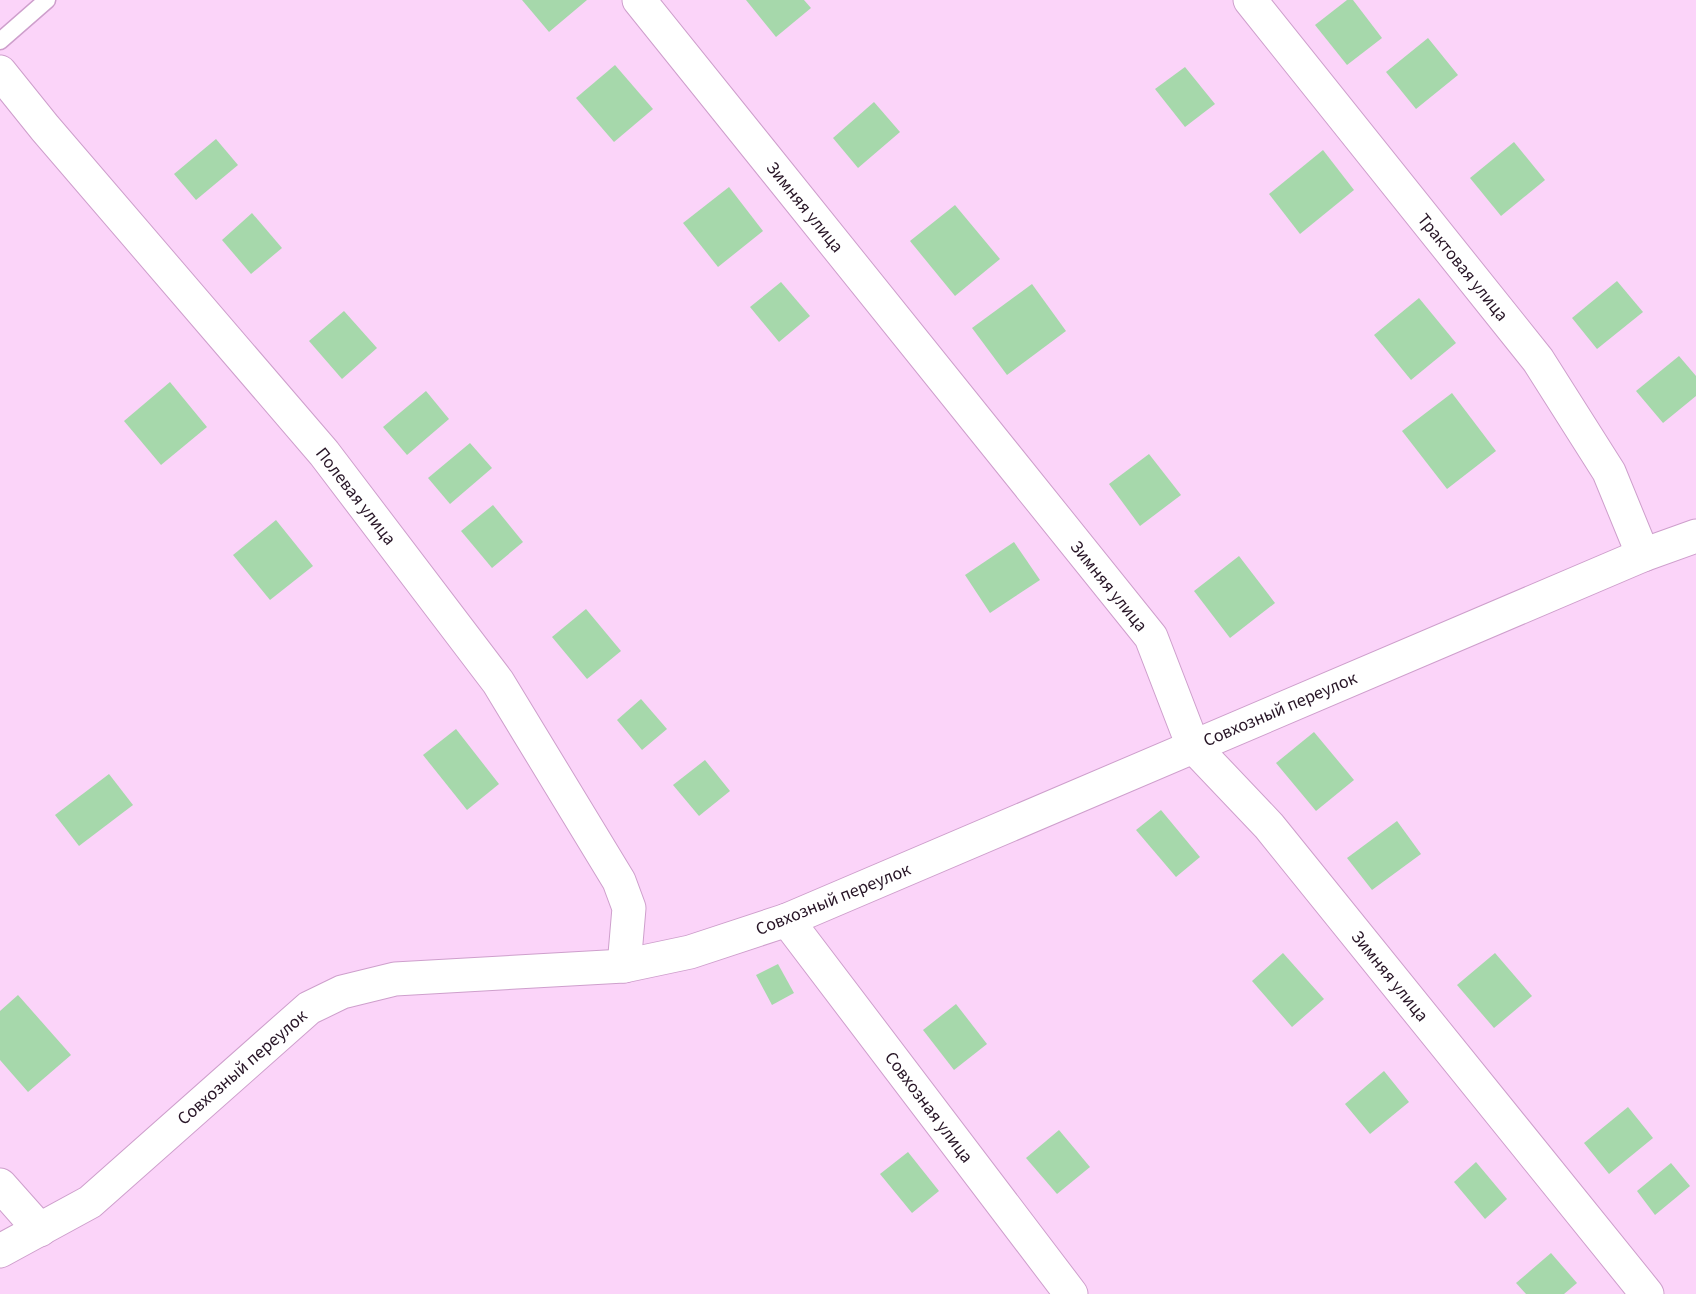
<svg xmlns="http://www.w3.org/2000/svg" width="1696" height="1294" font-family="'Source Sans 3',sans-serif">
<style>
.building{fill:#a6d8ab}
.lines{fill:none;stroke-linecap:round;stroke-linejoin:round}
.service-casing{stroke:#ce9fcc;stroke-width:19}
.minor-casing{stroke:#ce9fcc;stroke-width:35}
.tertiary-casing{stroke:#ce9fcc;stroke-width:35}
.service{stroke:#fff;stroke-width:16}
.minor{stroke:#fff;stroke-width:33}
.tertiary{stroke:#fff;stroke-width:33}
.labels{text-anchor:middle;stroke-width:5;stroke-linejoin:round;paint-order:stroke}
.street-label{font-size:18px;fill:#271526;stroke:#fff}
</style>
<rect width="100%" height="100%" fill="#fbd4f9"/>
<!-- building -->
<g class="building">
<path d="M522,0H587L549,32Z"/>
<path d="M746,0H804L811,8L776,37Z"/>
<path d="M1347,0H1353L1382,38L1347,65L1315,25Z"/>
<path d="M1428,38L1458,75L1416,109L1386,72Z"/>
<path d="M615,65L653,109L614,142L576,98Z"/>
<path d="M1185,67L1215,104L1185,127L1155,89Z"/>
<path d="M874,102L900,132L858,168L833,138Z"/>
<path d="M216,139L238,165L196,200L174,174Z"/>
<path d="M1514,142L1545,180L1501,216L1470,178Z"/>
<path d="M1323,150L1354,190L1300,234L1269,194Z"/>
<path d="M729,187L763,231L718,267L683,223Z"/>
<path d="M955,205L1000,259L955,296L910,241Z"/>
<path d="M252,213L282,248L251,274L222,240Z"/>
<path d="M1617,281L1643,312L1597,349L1572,318Z"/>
<path d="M781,282L810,316L779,342L750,307Z"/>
<path d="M1032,284L1066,331L1007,375L972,328Z"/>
<path d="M1419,298L1456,343L1411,380L1374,335Z"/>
<path d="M344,311L377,348L342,379L309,341Z"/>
<path d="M1679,356L1696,376V396L1663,423L1636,391Z"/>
<path d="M170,382L207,427L161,465L124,421Z"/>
<path d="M426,391L449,419L407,455L383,427Z"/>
<path d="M1452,393L1496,451L1447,489L1402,431Z"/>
<path d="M470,443L492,468L450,504L428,478Z"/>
<path d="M1149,454L1181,495L1140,526L1109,484Z"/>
<path d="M493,505L523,542L492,568L461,531Z"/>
<path d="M276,520L313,566L270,600L233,555Z"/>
<path d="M1014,542L1040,580L990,613L965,575Z"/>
<path d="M1239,556L1275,603L1230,638L1194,591Z"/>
<path d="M586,609L621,651L587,679L552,637Z"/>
<path d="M641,699L667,729L642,750L617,720Z"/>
<path d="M456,729L499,784L467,810L423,755Z"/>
<path d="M1314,732L1354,780L1316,811L1276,763Z"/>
<path d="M705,760L730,791L699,816L673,785Z"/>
<path d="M109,774L133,805L79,846L55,815Z"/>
<path d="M1161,810L1200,857L1176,877L1136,830Z"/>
<path d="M1397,821L1421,854L1372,890L1347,858Z"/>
<path d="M1283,953L1324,999L1292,1027L1252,981Z"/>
<path d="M1495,953L1532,996L1494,1028L1457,985Z"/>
<path d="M778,964L794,993L772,1005L756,975Z"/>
<path d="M18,995L71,1055L28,1092L0,1060V1011Z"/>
<path d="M956,1004L987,1044L954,1070L923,1030Z"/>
<path d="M1384,1071L1409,1102L1370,1134L1345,1104Z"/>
<path d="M1628,1107L1653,1138L1609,1174L1584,1143Z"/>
<path d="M1059,1130L1090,1167L1057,1194L1026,1158Z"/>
<path d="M908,1152L939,1191L912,1213L880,1174Z"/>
<path d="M1476,1162L1507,1199L1485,1219L1454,1182Z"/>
<path d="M1671,1163L1690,1186L1655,1215L1637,1191Z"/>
<path d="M1551,1253L1577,1283L1564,1294H1526L1516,1283Z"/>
</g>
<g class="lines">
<!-- service casing -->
<g class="service-casing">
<path id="service" d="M0,41L47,0"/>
</g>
<!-- minor casing -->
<g class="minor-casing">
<g id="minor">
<path d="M639,0L1151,637L1193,746L1269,826L1647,1294"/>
<path d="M1250,0L1538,360L1609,472L1643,555"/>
<path d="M0,72L45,128L324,453L498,682L619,881L629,908L624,966"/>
<path d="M787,920L1071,1294"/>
<path d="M0,1251L90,1202L309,1008L342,992L395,979L624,966L690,952L787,920L1643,555L1696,536"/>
</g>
</g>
<!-- tertiary casing -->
<g class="tertiary-casing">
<path id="tertiary" d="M0,1185L40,1230"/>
</g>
<!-- service -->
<use href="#service" class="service"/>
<!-- minor -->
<use href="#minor" class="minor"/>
<!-- tertiary -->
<use href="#tertiary" class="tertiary"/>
</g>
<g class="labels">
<!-- street labels -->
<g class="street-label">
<text transform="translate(805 207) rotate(51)" y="6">Зимняя улица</text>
<text transform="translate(1463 267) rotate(51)" y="6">Трактовая улица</text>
<text transform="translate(356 496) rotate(52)" y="6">Полевая улица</text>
<text transform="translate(1109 586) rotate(51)" y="6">Зимняя улица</text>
<text transform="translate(1280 709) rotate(-23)" y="6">Совхозный переулок</text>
<text transform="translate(833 899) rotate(-22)" y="6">Совхозный переулок</text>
<text transform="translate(1390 976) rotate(51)" y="6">Зимняя улица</text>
<text transform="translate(242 1067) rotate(-41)" y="6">Совхозный переулок</text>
<text transform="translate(929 1107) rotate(53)" y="6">Совхозная улица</text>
</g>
</g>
</svg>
